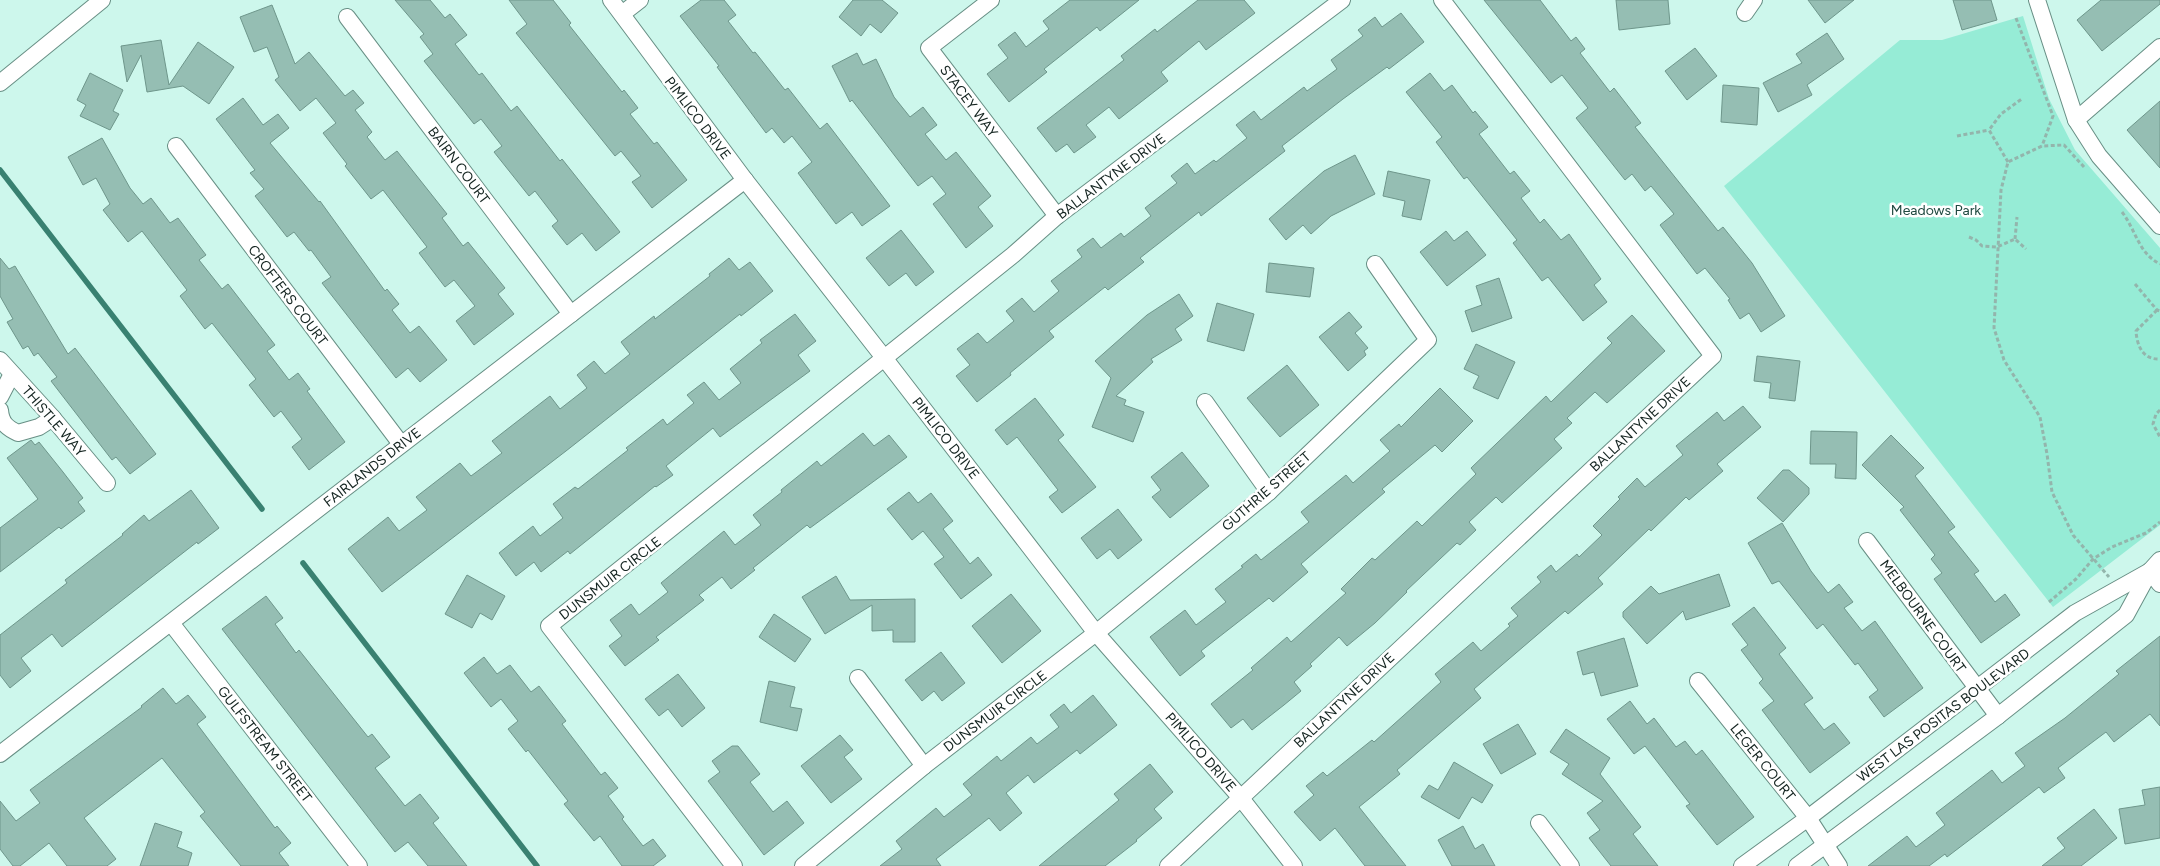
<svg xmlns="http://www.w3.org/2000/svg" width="2160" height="866" font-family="Figtree,sans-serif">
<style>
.green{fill:#96ecd6}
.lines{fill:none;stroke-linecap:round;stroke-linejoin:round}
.stream{stroke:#398171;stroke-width:5.5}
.building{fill:#95beb3;stroke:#6e968b}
.minor-casing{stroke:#688f85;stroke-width:18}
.path{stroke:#93b5ac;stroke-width:3;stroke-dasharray:4 2.5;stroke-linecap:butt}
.minor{stroke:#fff;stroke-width:16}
.labels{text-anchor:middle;stroke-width:5;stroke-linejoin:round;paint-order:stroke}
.street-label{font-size:14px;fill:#142420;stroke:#fff}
.park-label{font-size:14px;fill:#204a41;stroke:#fff}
</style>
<rect width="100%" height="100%" fill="#cdf7ec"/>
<!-- green -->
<path class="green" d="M2023,16L2049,99L2075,150L2160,248V525L2053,607L1724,186L1900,40H1942Z"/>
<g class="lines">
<!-- stream -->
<g class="stream">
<path d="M0,170L262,509"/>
<path d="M303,563L537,866"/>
</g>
</g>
<!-- building -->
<g class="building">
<path d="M395,0H430L445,18L450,14L467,35L455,44L479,75L482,73L511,111L517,106L560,161L562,159L620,232L596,251L582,233L567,245L552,226L558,221L535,191L529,196L494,152L502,146L481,119L474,124L424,61L433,54L420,37L424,34Z"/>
<path d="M509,0H553L571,23L569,25L622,92L624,90L638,108L630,114L654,144L657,142L687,180L652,208L632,182L641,176L621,151L615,156L516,33L527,24Z"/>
<path d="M701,0H724L736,15L728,21L753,53L755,52L785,90L788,88L820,129L827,123L890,206L862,226L852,212L836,224L798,173L812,162L792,136L784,143L772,128L766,133L717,67L719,66L680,16Z"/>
<path d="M853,0H882L898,13L881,33L870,24L861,36L839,17Z"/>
<path d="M1070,0H1139L1100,31L1097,27L1044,69L1047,72L1009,102L987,74L1008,58L998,45L1015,32L1026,47L1049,29L1043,21Z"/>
<path d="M1198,0H1244L1255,13L1206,50L1199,41L1161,72L1168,81L1119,119L1109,107L1086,125L1096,137L1074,153L1067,144L1056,152L1037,128L1124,60L1121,56L1155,29L1157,32Z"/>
<path d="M1484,0H1540L1571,41L1576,37L1585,49L1580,53L1610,92L1614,88L1641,123L1635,127L1718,231L1723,227L1752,263L1785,316L1761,332L1749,313L1740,319L1728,300L1730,299L1705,268L1697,274L1660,225L1674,214L1651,186L1645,191L1632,174L1625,180L1576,118L1588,108L1562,75L1551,83Z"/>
<path d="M1616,0H1668L1670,24L1619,30Z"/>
<path d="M1808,0H1854L1825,23Z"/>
<path d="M1953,0H1991L1997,20L1962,30Z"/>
<path d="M2101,0H2160V4L2102,51L2077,20Z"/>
<path d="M272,5L295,64L309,52L345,96L353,90L364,103L355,110L372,132L367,137L385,160L397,151L447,214L442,218L463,246L468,242L505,288L498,294L514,314L474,345L456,321L475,306L454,280L445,287L419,253L427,247L383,190L371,199L345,166L347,164L323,133L336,123L316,98L300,111L275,80L279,77L267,47L254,52L240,17Z"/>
<path d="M1401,13L1424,42L1389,69L1387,67L1343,99L1282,146L1285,151L1201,216L1199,212L1140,258L1144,262L1108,290L1105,287L1049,331L1054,337L1010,373L1011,375L977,402L956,376L970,365L957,349L978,333L987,343L1014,321L1006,311L1022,298L1034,312L1059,291L1051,281L1082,257L1077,250L1093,238L1101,248L1121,233L1124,237L1151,216L1145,208L1177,183L1171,176L1187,163L1195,174L1214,160L1216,162L1247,138L1236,125L1254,111L1261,120L1304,87L1307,91L1337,69L1331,60L1363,36L1358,30L1375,17L1382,27Z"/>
<path d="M1827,33L1844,59L1807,85L1812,95L1778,112L1763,83L1802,63L1796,54Z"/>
<path d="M161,40L169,85L198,42L234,67L209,104L183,86L147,92L141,55L127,82L121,46Z"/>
<path d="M1695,48L1717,76L1687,100L1665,71Z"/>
<path d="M857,53L863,65L876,59L894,97L910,117L923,107L937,125L925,134L946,160L956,152L991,196L978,207L993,226L966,248L933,204L946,194L932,176L918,186L852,100L850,102L832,66Z"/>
<path d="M90,73L123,90L113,111L119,114L110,130L80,116L86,105L77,100Z"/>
<path d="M1430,73L1444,91L1452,85L1473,113L1475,111L1488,127L1479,134L1510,174L1514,171L1530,191L1521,198L1540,223L1544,219L1561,240L1569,234L1601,279L1594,285L1607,302L1583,321L1548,277L1542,281L1513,243L1517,240L1467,177L1464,179L1436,142L1442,137L1406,92Z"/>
<path d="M1723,85L1759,88L1757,125L1721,122Z"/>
<path d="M243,98L263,125L278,114L289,128L270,143L319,202L320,201L385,291L387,289L399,304L392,310L410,333L419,326L447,360L420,382L408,368L396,378L322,283L331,277L311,250L309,251L294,232L287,237L255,196L264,189L250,173L255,170L216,119Z"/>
<path d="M2160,101V168L2127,130Z"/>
<path d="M102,138L130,188L143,204L151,198L170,223L178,218L206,255L199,260L222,289L228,284L275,345L267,351L289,380L298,373L310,389L307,391L345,442L309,470L292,447L302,439L281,411L274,417L249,385L256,379L212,323L205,329L180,296L187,290L142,231L128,242L103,210L110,204L96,178L83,185L68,157Z"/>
<path d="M1355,155L1375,194L1331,216L1311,234L1303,225L1286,240L1269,219L1324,171Z"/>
<path d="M1388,171L1430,180L1421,220L1402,216L1405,201L1383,196Z"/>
<path d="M901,230L934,272L916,286L906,273L889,286L866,258Z"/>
<path d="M1446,231L1454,241L1467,231L1486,255L1447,286L1420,252Z"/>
<path d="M0,258L9,269L15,266L68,354L75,348L156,454L130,474L116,457L112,460L51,381L57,377L38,353L34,356L28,346L23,349L7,322L13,319L0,296Z"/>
<path d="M729,258L739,270L750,262L773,291L741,316L740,314L566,451L382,592L348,549L388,517L399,531L427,510L416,497L460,463L471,476L502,453L492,441L550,396L560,409L587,388L577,375L594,361L605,374L630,354L621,342L654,316L655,319L710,276L709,274Z"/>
<path d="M1269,263L1314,268L1310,297L1266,292Z"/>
<path d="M1499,278L1512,318L1472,332L1465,311L1482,305L1476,286Z"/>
<path d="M1179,294L1193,316L1175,329L1182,340L1151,359L1153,362L1116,396L1126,400L1124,405L1144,412L1133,442L1092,427L1111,378L1095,361L1147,315Z"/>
<path d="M1217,303L1254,314L1244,351L1207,341Z"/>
<path d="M1349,312L1362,327L1355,333L1368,348L1364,351L1366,355L1348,371L1319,337Z"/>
<path d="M795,314L816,341L798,355L810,371L720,437L713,428L666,466L673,475L656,487L655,486L570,554L568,551L541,572L534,562L516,576L499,553L533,526L540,536L563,518L553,504L575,487L578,489L628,450L626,448L663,419L667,425L694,403L687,395L704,382L719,400L741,383L730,369L762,343L760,340Z"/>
<path d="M1632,315L1665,351L1607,403L1595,392L1567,418L1572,423L1554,439L1562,448L1502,503L1496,497L1469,522L1476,530L1460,545L1457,543L1406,591L1407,592L1375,623L1347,646L1339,637L1310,664L1312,666L1294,682L1301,691L1284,705L1252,730L1243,719L1231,728L1211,704L1253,670L1251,668L1287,637L1291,642L1346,593L1341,589L1372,558L1375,560L1417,521L1422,526L1476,474L1471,468L1546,396L1551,402L1612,343L1607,338Z"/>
<path d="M1476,344L1515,362L1498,399L1473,388L1479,376L1464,369Z"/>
<path d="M1757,356L1800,361L1795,401L1769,398L1771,383L1754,381Z"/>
<path d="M1287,365L1319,405L1280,437L1247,398Z"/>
<path d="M1440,388L1473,421L1442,452L1435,445L1382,489L1385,492L1301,564L1308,572L1273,602L1269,598L1201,651L1205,656L1180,676L1150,637L1185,610L1196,625L1226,602L1215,589L1243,567L1241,566L1256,554L1261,560L1309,522L1301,512L1346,475L1353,483L1390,451L1380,440L1399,424L1401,427Z"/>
<path d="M1035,398L1064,435L1058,440L1096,487L1062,513L1049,497L1058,490L1017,437L1007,445L995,430Z"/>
<path d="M1743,406L1761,427L1717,464L1723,471L1689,500L1686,497L1651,531L1649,529L1598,578L1603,584L1568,614L1565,611L1474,689L1481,698L1397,770L1400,774L1359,807L1406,866H1365L1335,828L1320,841L1294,812L1314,795L1306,786L1323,772L1327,776L1372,740L1374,742L1441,682L1435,674L1473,642L1481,651L1510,626L1508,624L1518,616L1511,608L1541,582L1537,577L1551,565L1556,572L1577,554L1579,557L1602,535L1593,526L1620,499L1618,497L1637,478L1645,487L1683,455L1676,446L1717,412L1724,421Z"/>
<path d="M1811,431L1857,432L1856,479L1835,478L1836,464H1810Z"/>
<path d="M863,433L874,446L889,435L907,457L810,528L807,525L753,568L755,570L731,589L722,577L699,595L704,600L656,637L659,640L625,666L609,646L622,636L610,620L631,604L639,615L668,592L661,583L724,531L735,545L761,525L753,515L782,492L781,490L817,461L821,466Z"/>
<path d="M1891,435L1924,468L1915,476L1955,527L1948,532L1979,571L1974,574L1995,602L2005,594L2020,615L1981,643L1934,579L1942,573L1931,559L1935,555L1900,510L1904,507L1862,465Z"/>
<path d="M31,440L35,445L39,442L63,472L83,498L78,502L85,511L61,529L59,527L0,572V528L38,499L7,458Z"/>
<path d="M1182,452L1209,486L1170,518L1152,497L1161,490L1151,477Z"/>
<path d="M1783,470H1789L1809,488V494L1783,522L1757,498Z"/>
<path d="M191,490L219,528L198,544L197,542L62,647L52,634L21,658L31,671L10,688L0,675V635L67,583L65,580L123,535L122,534L144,515L149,521Z"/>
<path d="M909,492L918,503L931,493L953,521L943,529L970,564L978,557L992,575L961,599L934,564L944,557L923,531L912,540L887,509Z"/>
<path d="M1118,509L1142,540L1118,559L1110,549L1097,559L1081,538Z"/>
<path d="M1782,523L1811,571L1828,593L1839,584L1853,602L1844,608L1862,631L1875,621L1923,688L1884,717L1869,697L1878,690L1858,663L1855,665L1823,624L1817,629L1779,581L1772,584L1748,543Z"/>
<path d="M1719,574L1730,606L1686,620L1683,611L1647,644L1623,617V612L1651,586L1659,594Z"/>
<path d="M467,575L505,596L492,620L480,613L472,628L445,614Z"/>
<path d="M836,576L850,600L915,599V642H893V630L872,631V605L825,634L802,597Z"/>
<path d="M1011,594L1041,631L1002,663L972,626Z"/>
<path d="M266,596L283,618L275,624L296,653L299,650L368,737L372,734L390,757L375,768L405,806L420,794L439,818L433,823L467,866H428L408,842L395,852L222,629Z"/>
<path d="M1754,607L1786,648L1779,654L1813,698L1804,704L1824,730L1834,723L1850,743L1810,773L1762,710L1774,701L1759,683L1763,679L1741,650L1748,645L1732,624Z"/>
<path d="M774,614L811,639L795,662L759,637Z"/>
<path d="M2160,636V726L2150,714L2114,742L2106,732L2058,768L2065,778L2044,793L2039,787L1947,857L1945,854L1929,866H1868L1907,836L1916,847L1945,825L1936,813L1992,770L2002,783L2025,766L2015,753L2065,718L2119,674L2116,671Z"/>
<path d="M1624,638L1638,686L1601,696L1594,672L1583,675L1577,652Z"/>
<path d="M941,652L965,683L942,701L934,691L922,701L905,680Z"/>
<path d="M484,657L497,674L510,665L531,692L539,686L566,721L562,724L601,775L605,772L618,788L608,796L624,817L622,819L643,846L653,839L666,856L653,866H622L600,836L594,841L564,804L568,801L528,750L526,752L508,729L518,721L501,699L491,707L464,673Z"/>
<path d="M678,674L705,708L682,727L668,709L659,716L645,699Z"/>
<path d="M769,681L795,687L790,707L802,709L797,731L760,722Z"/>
<path d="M163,688L176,704L188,695L206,717L197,724L275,828L277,826L291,843L279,853L289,866H241L200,816L205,812L162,758L84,818L116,859L107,866H67L49,843L20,866H13L0,849V801L16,821L40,803L30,790L142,707L141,706Z"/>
<path d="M1093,695L1117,725L1080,754L1077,750L1034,783L1028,775L1006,793L1022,813L1000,831L989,818L936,859L941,866H880L902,849L896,841L936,808L944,817L972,795L963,784L997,756L1001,761L1031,737L1037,744L1059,727L1050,715L1064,704L1071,713Z"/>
<path d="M1630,701L1647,724L1654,718L1676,747L1685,741L1696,755L1702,750L1754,817L1717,845L1686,806L1690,804L1645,746L1634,754L1607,719Z"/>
<path d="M1518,724L1536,754L1501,774L1483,744Z"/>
<path d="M1566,729L1610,758L1600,774L1641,827L1633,834L1658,866H1611L1589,838L1600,830L1587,813L1603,801L1562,774L1569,764L1550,752Z"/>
<path d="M840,735L853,750L844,757L862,779L831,803L801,766Z"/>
<path d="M732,746H738L760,774L750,782L773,812L787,801L804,823L764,855L708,781L720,772L712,761Z"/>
<path d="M1454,762L1493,785L1482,803L1472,797L1459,819L1421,797L1429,785L1438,790Z"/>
<path d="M1150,764L1173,792L1154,809L1162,818L1136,840L1137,841L1105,866H1039L1119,800L1114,794Z"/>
<path d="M2160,787V838L2125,844L2119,809L2145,805L2142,790Z"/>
<path d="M2094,809L2117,838L2081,866H2042L2065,848L2057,838Z"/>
<path d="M155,823L182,832L177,847L192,853L188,866H140Z"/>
<path d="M1463,826L1475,849L1483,844L1495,866H1452L1438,840Z"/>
</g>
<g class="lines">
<!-- minor casing -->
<g class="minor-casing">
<g id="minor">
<path d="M611,0L745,180L885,359L1096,633L1240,797L1294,866"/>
<path d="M991,0L929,48L1057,216"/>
<path d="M2037,0L2076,120L2099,156L2160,226"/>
<path d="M1745,13L1754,0"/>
<path d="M622,14L640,0"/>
<path d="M347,17L571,314"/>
<path d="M0,83L102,0"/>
<path d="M2076,120L2160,47"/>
<path d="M176,146L401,444"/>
<path d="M0,360L51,416L107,483"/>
<path d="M0,397L12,374"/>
<path d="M1205,402L1269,492"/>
<path d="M0,410C1,423 7,428 18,433L39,427L53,418"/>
<path d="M1867,541L1998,716"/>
<path d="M2150,571L2160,584"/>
<path d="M171,623L359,866"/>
<path d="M858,678L924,766"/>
<path d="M1698,681L1808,818L1839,866"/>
<path d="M0,754L745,180"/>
<path d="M1539,823L1571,866"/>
<path d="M734,866L549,626L1013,255L1057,216L1342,0"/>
<path d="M803,866L924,766L1096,633L1269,492L1428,340L1375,264"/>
<path d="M1168,866L1713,356L1442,0"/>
<path d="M1742,866L1808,818L2075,613L2150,571"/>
<path d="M1797,866L1998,716L2126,615L2150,571L2160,560"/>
</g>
</g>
<!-- path -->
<g class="path">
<path d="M2016,18L2053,116L2042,146"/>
<path d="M1957,136L1989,130"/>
<path d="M2008,162L1989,130L2001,114L2023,98"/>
<path d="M2084,167L2064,145L2042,146L2008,162L2001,190L1994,328L2004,360L2040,417L2047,454L2052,492L2073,535L2109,577"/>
<path d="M2122,212C2136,230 2138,253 2160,264"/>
<path d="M1969,237L1976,240L1982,246L1997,247L2015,239L2026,249"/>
<path d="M2015,239L2017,217"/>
<path d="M2135,284L2157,310L2160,311"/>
<path d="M2157,310L2136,331C2137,346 2143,360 2160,359"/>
<path d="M2160,410L2156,414L2153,424L2160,437"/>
<path d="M2049,602L2076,579L2093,559L2112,547L2146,533L2160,522"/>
</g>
<!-- minor -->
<use href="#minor" class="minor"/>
</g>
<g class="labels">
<!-- street labels -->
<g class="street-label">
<text transform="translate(969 101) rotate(53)" y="5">STACEY WAY</text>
<text transform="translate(698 118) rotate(53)" y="5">PIMLICO DRIVE</text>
<text transform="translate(459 165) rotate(53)" y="5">BAIRN COURT</text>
<text transform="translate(1111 176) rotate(-37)" y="5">BALLANTYNE DRIVE</text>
<text transform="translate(288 295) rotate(53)" y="5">CROFTERS COURT</text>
<text transform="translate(54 421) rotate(49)" y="5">THISTLE WAY</text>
<text transform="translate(1640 424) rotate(-43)" y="5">BALLANTYNE DRIVE</text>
<text transform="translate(946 438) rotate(52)" y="5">PIMLICO DRIVE</text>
<text transform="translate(372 467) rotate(-38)" y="5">FAIRLANDS DRIVE</text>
<text transform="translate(1266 491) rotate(-41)" y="5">GUTHRIE STREET</text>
<text transform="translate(610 578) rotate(-38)" y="5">DUNSMUIR CIRCLE</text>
<text transform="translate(1923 616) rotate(54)" y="5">MELBOURNE COURT</text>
<text transform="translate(1344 700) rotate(-43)" y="5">BALLANTYNE DRIVE</text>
<text transform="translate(995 711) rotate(-37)" y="5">DUNSMUIR CIRCLE</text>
<text transform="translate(1943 715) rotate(-37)" y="5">WEST LAS POSITAS BOULEVARD</text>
<text transform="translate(265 744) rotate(52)" y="5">GULFSTREAM STREET</text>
<text transform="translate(1201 752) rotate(49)" y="5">PIMLICO DRIVE</text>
<text transform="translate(1763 762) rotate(51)" y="5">LEGER COURT</text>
</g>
<!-- park labels -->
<g class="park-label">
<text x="1936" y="215">Meadows Park</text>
</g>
</g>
</svg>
